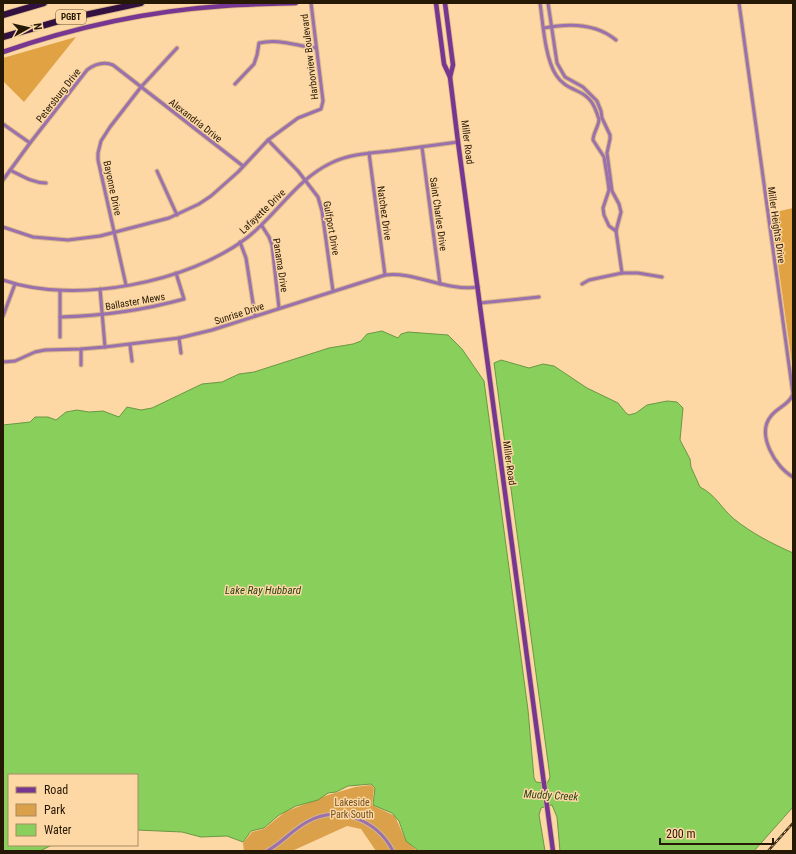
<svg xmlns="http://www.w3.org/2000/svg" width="796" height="854" font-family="'Roboto Condensed',sans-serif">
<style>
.green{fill:#daa04a}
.forest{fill:#e0a242}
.water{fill:#88cf5c;stroke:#6a9842}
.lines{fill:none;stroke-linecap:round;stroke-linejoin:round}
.street-casing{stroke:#d6b587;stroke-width:5}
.secondary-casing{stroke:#d6b587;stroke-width:6}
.highway-casing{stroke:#d6b587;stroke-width:8}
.street{stroke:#9a70ad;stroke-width:3}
.secondary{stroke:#773691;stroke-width:4.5}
.highway{stroke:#321140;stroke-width:6}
.rail-casing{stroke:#3d2d15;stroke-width:2.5}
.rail{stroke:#fdd7a4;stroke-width:1;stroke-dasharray:3;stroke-linecap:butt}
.labels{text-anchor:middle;stroke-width:3;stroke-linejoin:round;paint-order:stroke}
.shield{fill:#fdd7a4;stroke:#665134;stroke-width:1}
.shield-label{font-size:9px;font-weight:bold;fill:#251804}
.street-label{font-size:10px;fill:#251804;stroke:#fdd7a4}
.park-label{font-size:10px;fill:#70501e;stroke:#fdd7a4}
.water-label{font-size:11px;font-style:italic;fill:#284316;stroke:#fdd7a4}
</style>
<rect width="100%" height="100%" fill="#fdd7a4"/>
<!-- green -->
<path class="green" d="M371,785L374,788L372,805L395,816L405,839L417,851H376L361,829L347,826L292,851H244L243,843L252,832L264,829L285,812L325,796L355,787Z"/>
<!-- forest -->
<g class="forest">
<path d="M76,37L24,102L3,81V58Z"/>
<path d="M793,208V371L771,213Z"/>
</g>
<!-- water -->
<path class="water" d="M382,331L398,338L401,334L408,332L448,335L462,349L484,381L528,710L534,778L536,782L544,783L548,782L550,777L494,363L501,360L529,368L543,364L554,366L587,388L618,403L626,413L629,415L636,413L647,405L667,401L677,402L683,408L680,440L690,459L691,467L700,487C716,495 721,508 734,519C753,534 771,543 793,553V807L754,851H560L557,817L552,805L547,806L541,808L539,815L545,851H419L406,841L399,821L392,813L373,805L375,788L371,784L348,786L336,792L328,793L318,800L296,806L279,815L264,828L251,831L243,842L227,836L201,837L182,832L137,830V775H9V845H52L40,851H3V425L30,422L35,417H48L56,420L66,412L77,410L89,412L103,411L119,417L127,407L141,410L152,408L202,384L222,382L239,374L254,372L329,348L353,344L361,341L367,334Z"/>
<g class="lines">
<!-- street casing -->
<g class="street-casing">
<g id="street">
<path d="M540,3C543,24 545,58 556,75C568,94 588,87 596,111C597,113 598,117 599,119C599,126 593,133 593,140L604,157L608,182L609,190L603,208L604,215L609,226L616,231"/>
<path d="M548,3L557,63L565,77L583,87L597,101L601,111L602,118L610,135V139L607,153L612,191L619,204L621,212L616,231L622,273"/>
<path d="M739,3L793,394C789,405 778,407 771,416C756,434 775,467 793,477"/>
<path d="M544,28C569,23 596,23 616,40"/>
<path d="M235,84L254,64L257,55L259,43C279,38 296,46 316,48"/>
<path d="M3,124L30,143"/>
<path d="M268,140L298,171L318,197L322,211L333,291"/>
<path d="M422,147L440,284"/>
<path d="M369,153L385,275"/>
<path d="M10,170C22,176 33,183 46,183"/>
<path d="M157,171L177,215"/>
<path d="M3,180L30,143L87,70C95,64 103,61 113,65L243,166"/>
<path d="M262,226L269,237L272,245L279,308"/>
<path d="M3,227L33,237L68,240L100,236L169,218L199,204L211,196L238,172L268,140L298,118L321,109L323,101L311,3"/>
<path d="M240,242L246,258L255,316"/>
<path d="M3,280C74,305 189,283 248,237C277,214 297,179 331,163C349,154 370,153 390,151C413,148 436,145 458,142"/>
<path d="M582,284L589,280L622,273H638L662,277"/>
<path d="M126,285L98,160V153L101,141L110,127L141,87L177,48"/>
<path d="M100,289L105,347"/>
<path d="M480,303L539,297"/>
<path d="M3,316L15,284"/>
<path d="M60,317C102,316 144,310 184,299L176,273"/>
<path d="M60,337V291"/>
<path d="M179,338L181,353"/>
<path d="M130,345L132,361"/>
<path d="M81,349V365"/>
<path d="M3,362L15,361L35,352L45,350L81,349L105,347L179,338L212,330L385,275C414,271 447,292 478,287"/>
<path d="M267,851C282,843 292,830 307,822C338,804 377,820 393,851"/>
</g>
</g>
<!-- secondary casing -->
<g class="secondary-casing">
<g id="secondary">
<path d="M436,3L444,64L450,77"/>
<path d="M445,3L453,65L450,77L458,142L553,851"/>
<path d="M3,52C72,28 150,11 223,6C247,4 272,4 296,3"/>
</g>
</g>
<!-- highway casing -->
<g class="highway-casing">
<g id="highway">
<path d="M3,15L44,3"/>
<path d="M3,37L66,19L141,3"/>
</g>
</g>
<!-- street -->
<use href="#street" class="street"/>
<!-- secondary -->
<use href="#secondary" class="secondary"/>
<!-- highway -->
<use href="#highway" class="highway"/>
<!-- rail casing -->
<g class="rail-casing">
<path id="rail" d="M768,851L793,823"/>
</g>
<!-- rail -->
<use href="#rail" class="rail"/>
</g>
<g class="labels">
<!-- shield labels -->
<rect class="shield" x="56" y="10" width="30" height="14" rx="3"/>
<g class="shield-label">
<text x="71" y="20">PGBT</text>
</g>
<!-- street labels -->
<g class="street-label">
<text transform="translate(309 57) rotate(-97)" y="4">Harborview Boulevard</text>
<text transform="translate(58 95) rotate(-52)" y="4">Petersburg Drive</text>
<text transform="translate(196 120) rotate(38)" y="4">Alexandria Drive</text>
<text transform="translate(468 142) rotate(83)" y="4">Miller Road</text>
<text transform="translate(113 188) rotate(78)" y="4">Bayonne Drive</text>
<text transform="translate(262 211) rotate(-44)" y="4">Lafayette Drive</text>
<text transform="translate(385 213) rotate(82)" y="4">Natchez Drive</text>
<text transform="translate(439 214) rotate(82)" y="4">Saint Charles Drive</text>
<text transform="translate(777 225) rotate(82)" y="4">Miller Heights Drive</text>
<text transform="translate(332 228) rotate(80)" y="4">Gulfport Drive</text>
<text transform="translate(281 265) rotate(81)" y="4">Panama Drive</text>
<text transform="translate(135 301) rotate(-10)" y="4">Ballaster Mews</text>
<text transform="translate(239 313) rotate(-18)" y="4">Sunrise Drive</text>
<text transform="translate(510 463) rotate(82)" y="4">Miller Road</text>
</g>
<!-- park labels -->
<g class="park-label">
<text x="352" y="806">Lakeside<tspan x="352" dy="12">Park South</tspan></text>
</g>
<!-- water labels -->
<g class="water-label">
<text x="263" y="594">Lake Ray Hubbard</text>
<text transform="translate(551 795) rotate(3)" y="4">Muddy Creek</text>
</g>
</g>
<!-- border -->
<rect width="796" height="854" fill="none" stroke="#251804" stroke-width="8"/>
<!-- legend -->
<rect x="8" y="774" width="130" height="72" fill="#fdd7a4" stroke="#a78b64"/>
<rect x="16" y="787" width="20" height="6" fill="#773691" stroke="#a78b64"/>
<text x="44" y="794" font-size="12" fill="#251804">Road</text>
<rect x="16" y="804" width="20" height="12" fill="#daa04a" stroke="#a78b64"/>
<text x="44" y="814" font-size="12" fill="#251804">Park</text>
<rect x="16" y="824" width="20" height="12" fill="#88cf5c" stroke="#a78b64"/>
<text x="44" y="834" font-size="12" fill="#251804">Water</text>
<!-- north arrow -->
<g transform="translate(28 28) rotate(82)" stroke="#fdd7a4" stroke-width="3" paint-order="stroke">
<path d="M0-3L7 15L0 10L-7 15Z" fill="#251804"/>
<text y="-6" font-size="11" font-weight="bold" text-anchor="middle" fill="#251804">N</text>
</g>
<!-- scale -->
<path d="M660 838v6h113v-6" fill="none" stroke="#251804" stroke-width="2"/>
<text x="666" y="838" font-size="12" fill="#251804" stroke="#fdd7a4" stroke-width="3" paint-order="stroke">200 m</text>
</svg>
